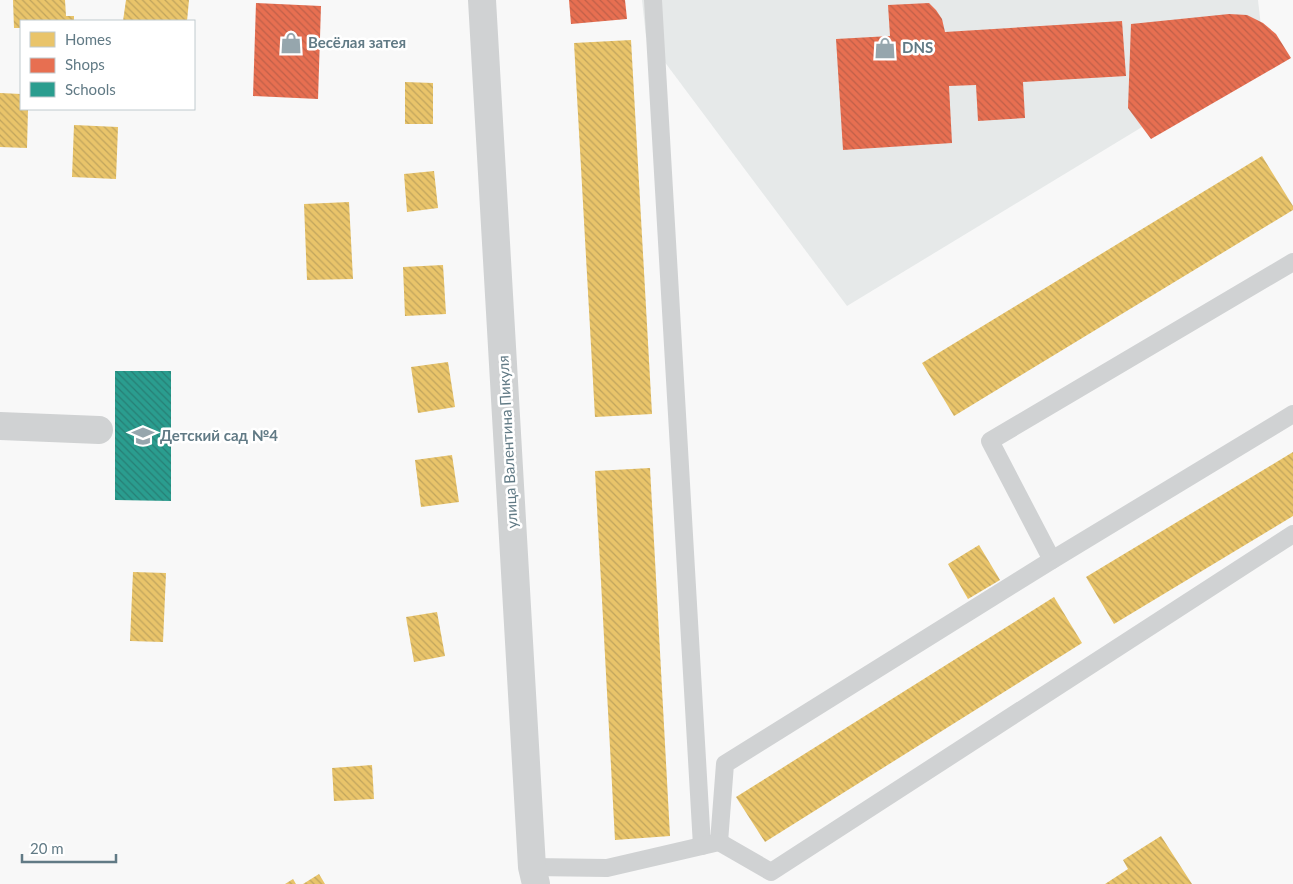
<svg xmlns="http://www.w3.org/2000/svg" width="1293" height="884" font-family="Lato,sans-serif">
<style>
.built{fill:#e6e9e9}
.homes{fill:url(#homes-back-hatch)}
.shops{fill:url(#shops-back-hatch)}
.schools{fill:url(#schools-back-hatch)}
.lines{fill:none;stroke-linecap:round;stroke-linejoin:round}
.lane{stroke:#d0d2d3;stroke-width:18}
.street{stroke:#d0d2d3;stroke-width:28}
.labels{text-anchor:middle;stroke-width:5;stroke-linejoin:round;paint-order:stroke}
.poi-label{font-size:15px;font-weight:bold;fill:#617a85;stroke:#fff;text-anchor:start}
.street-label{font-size:15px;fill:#617a85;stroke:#fff}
</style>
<defs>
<pattern id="homes-back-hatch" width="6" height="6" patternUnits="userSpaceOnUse" patternTransform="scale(1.25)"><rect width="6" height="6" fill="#e9c46a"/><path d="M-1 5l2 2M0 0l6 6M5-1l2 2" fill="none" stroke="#c0a45d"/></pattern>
<pattern id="shops-back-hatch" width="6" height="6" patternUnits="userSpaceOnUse" patternTransform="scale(1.25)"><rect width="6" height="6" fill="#e76f51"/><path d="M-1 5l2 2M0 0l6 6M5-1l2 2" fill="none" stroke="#bf6049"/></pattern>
<pattern id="schools-back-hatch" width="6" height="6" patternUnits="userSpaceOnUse" patternTransform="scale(1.25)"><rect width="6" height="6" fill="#2a9d8f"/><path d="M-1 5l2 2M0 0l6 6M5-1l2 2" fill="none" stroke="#277f75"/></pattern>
</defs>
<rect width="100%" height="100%" fill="#f8f8f8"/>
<!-- built -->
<path class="built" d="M642,0H1258L1264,53L847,306L646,37Z"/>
<!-- homes -->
<g class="homes">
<path d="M13,0H65L66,16H74V21H21V28H14Z"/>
<path d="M126,0H189L187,21H123Z"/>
<path d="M631,40L652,414L595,417L574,43Z"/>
<path d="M405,82L433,83V124H405Z"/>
<path d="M0,93L21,94V109H28L27,148L0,147Z"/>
<path d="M74,125L118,127L116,179L72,177Z"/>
<path d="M1262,156L1293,206V210L954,416L922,363Z"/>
<path d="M434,171L438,208L407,212L404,174Z"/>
<path d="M349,202L353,279L307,280L304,204Z"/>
<path d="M443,265L446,314L405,316L403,267Z"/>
<path d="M448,362L455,407L418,413L411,367Z"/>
<path d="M1293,452V516L1114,624L1086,577Z"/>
<path d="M452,455L459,502L421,507L415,460Z"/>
<path d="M650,468L670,836L615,840L595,471Z"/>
<path d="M979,545L1000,580L968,599L948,564Z"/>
<path d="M133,572L166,573L163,642L130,641Z"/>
<path d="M1054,597L1082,643L765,842L736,797Z"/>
<path d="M437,612L445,656L414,662L406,617Z"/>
<path d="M372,765L374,799L334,801L332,768Z"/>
<path d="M1161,836L1192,884H1105L1128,869L1123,860Z"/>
<path d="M319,874L325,884H303Z"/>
<path d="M293,879L296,884H285Z"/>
</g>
<!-- shops -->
<g class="shops">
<path d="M569,0H625L627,19L571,24Z"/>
<path d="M256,3L321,6L318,99L253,96Z"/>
<path d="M929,3L936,10L942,19L945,32L1122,21L1126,76L1023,82L1025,118L978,121L976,85L949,86L952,143L843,150L836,39L890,36L888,5Z"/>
<path d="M1229,14L1247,15L1263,23L1276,34L1291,58L1151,139L1128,108L1131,24Z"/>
</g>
<!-- schools -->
<path class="schools" d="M115,371H171V501L115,500Z"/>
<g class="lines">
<!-- lane -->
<g class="lane">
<path d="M653,0L702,846"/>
<path d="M1052,560L990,441L1293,262"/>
<path d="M719,842L725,764L1052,560L1293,414"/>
<path d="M532,867L607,868L719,842L771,872L1293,534"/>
</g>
<!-- street -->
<g class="street">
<path d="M482,0L532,867L536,884"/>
<path d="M0,426L99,430"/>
</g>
</g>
<!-- icons -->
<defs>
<g id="shop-bare" transform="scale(1.725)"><path d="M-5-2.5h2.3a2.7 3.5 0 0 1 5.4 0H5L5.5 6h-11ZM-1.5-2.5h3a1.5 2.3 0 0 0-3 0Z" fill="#96a6ad" stroke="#fff" stroke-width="2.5" paint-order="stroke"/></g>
<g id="school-bare" transform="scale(1.725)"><path d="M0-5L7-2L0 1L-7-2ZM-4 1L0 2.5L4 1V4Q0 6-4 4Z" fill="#96a6ad" stroke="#fff" stroke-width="2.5" paint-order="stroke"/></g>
</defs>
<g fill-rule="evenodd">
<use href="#shop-bare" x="291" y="43"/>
<use href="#shop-bare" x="885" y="48"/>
<use href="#school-bare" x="143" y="436"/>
</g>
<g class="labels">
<!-- poi labels -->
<g class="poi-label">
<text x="308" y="48">Весёлая затея</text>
<text x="902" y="53">DNS</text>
<text x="160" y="441">Детский сад №4</text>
</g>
<!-- street labels -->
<g class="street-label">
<text transform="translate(508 442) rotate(-93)" y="5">улица Валентина Пикуля</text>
</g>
</g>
<!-- legend -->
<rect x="20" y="20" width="175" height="90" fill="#ffffff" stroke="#c0cace"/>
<rect x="30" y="32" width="25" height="15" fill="#e9c46a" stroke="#c0cace"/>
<text x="65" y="45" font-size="15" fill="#617a85">Homes</text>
<rect x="30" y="58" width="25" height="15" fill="#e76f51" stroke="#c0cace"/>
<text x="65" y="70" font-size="15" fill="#617a85">Shops</text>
<rect x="30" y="82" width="25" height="15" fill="#2a9d8f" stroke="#c0cace"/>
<text x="65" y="95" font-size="15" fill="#617a85">Schools</text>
<!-- scale -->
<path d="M22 854v8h94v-8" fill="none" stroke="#617a85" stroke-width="2.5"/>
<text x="30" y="854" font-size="15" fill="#617a85" stroke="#ffffff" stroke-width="4" paint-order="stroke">20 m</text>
</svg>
